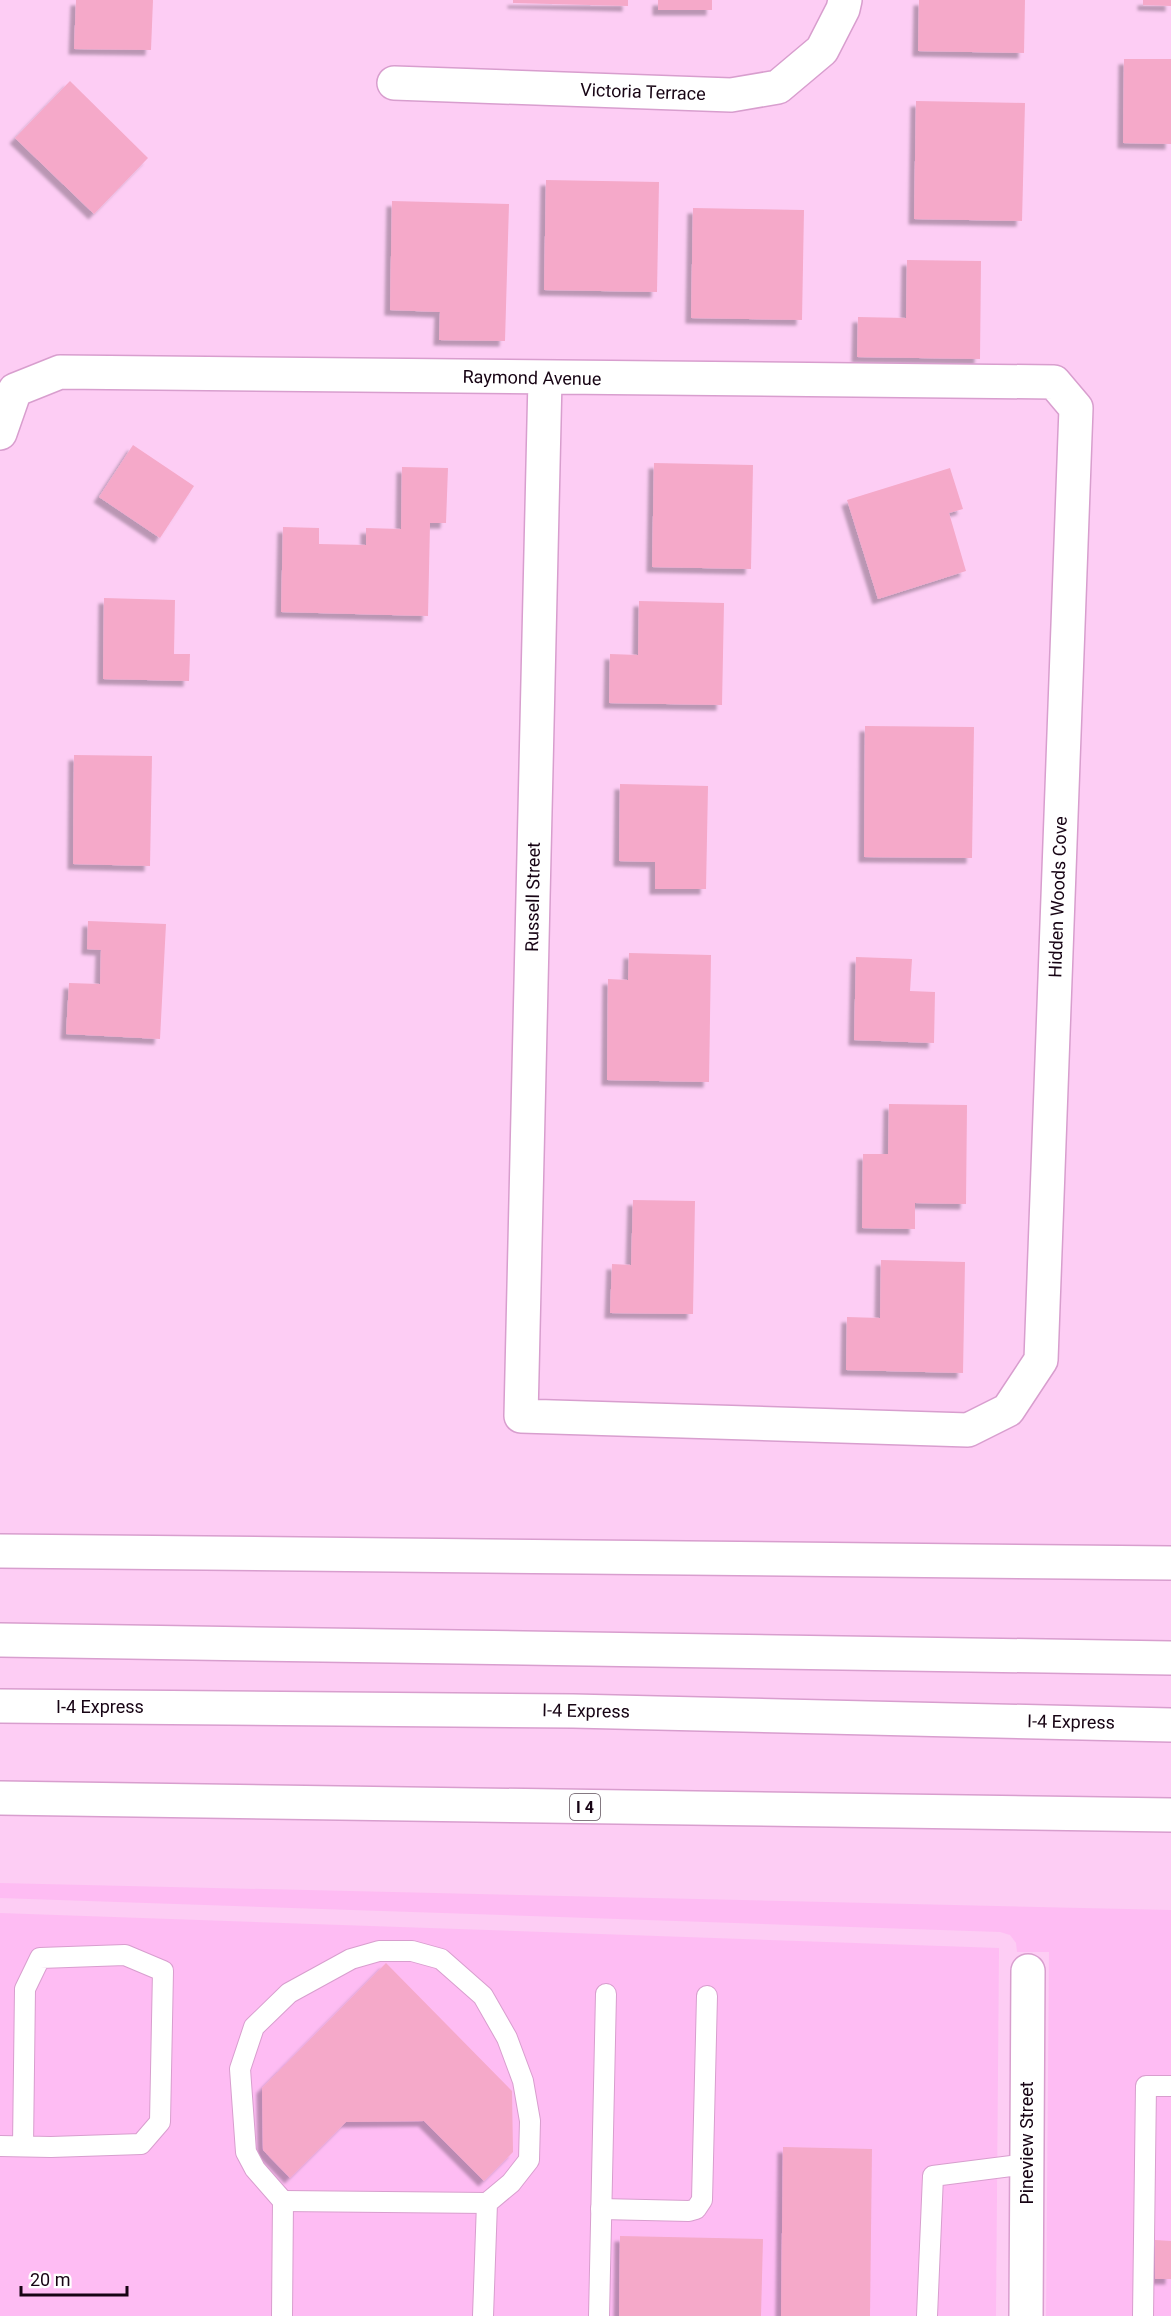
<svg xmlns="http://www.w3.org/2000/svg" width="1171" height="2316" font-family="Roboto,sans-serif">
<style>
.built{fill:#febcf3}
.building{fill:#f5a9c9;filter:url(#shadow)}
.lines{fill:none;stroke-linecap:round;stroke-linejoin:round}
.service-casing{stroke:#d89ece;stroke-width:22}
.minor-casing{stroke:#d89ece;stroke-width:36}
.motorway-casing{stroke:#d89ece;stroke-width:36}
.service{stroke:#fff;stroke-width:20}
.minor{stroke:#fff;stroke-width:33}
.motorway{stroke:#fff;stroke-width:33}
.labels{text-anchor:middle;stroke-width:4.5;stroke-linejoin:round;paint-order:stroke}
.shield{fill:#fff;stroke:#5d4f5a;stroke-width:1.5}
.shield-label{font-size:16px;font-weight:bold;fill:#170414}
.street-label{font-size:18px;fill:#170414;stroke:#fff}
</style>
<defs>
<filter id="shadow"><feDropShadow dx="-5.5" dy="5.5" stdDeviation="1.5" flood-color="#0004"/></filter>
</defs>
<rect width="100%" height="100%" fill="#fdcdf4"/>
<!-- built -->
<g class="built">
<path d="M0,1883L1171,1910V2316H1046L1049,1952H1017L1016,1943L1010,1935L1000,1932L0,1898Z"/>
<path d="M0,1913L999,1948L996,2316H0Z"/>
</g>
<!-- building -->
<g class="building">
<path d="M76,0H153L151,50L74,49Z"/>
<path d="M513,0H628V6L513,3Z"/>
<rect x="658" y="0" width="54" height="10"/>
<path d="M919,0H1025L1024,53L918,51Z"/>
<path d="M1143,0H1171V6L1143,5Z"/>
<path d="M1124,59H1171V144L1123,143Z"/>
<path d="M70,81L148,158L94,214L15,138Z"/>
<path d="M916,101L1025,103L1022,221L914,219Z"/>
<path d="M546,180L659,182L657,292L544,290Z"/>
<path d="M392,201L509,204L505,341L439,340L440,312L390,310Z"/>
<path d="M693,208L804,210L802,320L691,318Z"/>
<path d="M907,260L981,261L980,359L857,357L858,317L906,318Z"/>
<path d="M133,445L194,486L160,538L99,497Z"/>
<path d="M654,463L753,465L751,569L652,567Z"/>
<path d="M402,467L448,468L446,523H430L428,616L281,612L283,527L319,528V544L366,545V528L401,529Z"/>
<path d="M950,468L963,509L949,513L966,571L878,599L847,500Z"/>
<path d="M104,598L175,600L174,654H190L189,681L103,679Z"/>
<path d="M639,601L724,603L722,705L609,703L610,654L638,655Z"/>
<path d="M865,726L974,727L972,858L864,857Z"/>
<path d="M74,755L152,756L150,866L73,864Z"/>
<path d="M620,784L708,786L706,889H655V862L619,861Z"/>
<path d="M88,921L166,924L160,1039L66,1034L69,983L100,984L101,950L87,949Z"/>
<path d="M629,953L711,955L709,1082L607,1080L608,979L628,980Z"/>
<path d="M856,957L912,959L910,991L935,992L934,1043L854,1040Z"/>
<path d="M889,1104L967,1105L966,1204L915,1203V1229L862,1228L863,1154H888Z"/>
<path d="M633,1200L695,1201L693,1314L610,1313L612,1264L631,1265Z"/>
<path d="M881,1260L965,1262L963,1373L846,1370L847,1317L880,1318Z"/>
<path d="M386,1963L512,2091L513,2152L484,2181L424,2121L346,2122L290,2178L263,2150L262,2088Z"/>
<path d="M783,2147L872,2149L870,2316H781Z"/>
<path d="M620,2236L763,2239L761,2316H619Z"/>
<path d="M1155,2240L1171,2241V2279H1155Z"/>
</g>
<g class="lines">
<!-- service casing -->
<g class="service-casing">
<g id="service">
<path d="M0,2146L51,2147L141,2144L160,2122L163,1971L125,1955L40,1958L25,1989L23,2146"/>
<path d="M283,2201L487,2203"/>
<path d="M601,2209L689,2211L696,2209L702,2200L707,1996"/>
<path d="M282,2316L283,2201L255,2169L246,2152L240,2069L254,2027L289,1993L351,1959L379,1951H412L441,1959L483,1996L507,2038L523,2081L530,2121L529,2160L511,2183L487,2203L483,2316"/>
<path d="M599,2316L606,1994"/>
<path d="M927,2316L933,2176L1027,2164"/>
<path d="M1143,2316L1146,2086H1171"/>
</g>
</g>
<!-- minor casing -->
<g class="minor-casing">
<g id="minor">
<path d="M394,83L731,95L778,87L822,50L843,9L845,0"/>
<path d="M0,433L15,390L60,372L1054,382L1076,408L1041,1360L1008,1410L968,1430L521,1416L545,379"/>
<path d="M1026,2316L1028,1971"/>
</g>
</g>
<!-- motorway casing -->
<g class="motorway-casing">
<g id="motorway">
<path d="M0,1551L1171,1563"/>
<path d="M0,1640L1171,1658"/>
<path d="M0,1706L573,1711L1171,1725"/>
<path d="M0,1798L1171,1815"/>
</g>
</g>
<!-- service -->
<use href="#service" class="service"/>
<!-- minor -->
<use href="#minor" class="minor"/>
<!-- motorway -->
<use href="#motorway" class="motorway"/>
</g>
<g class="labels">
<!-- shield labels -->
<rect class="shield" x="570" y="1794" width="30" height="26" rx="4.5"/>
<g class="shield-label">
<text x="585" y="1813">I 4</text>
</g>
<!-- street labels -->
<g class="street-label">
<text transform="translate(643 92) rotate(2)" y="6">Victoria Terrace</text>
<text transform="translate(532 378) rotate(1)" y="6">Raymond Avenue</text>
<text transform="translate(533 897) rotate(-89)" y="6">Russell Street</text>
<text transform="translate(1058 897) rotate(-88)" y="6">Hidden Woods Cove</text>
<text x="100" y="1713">I-4 Express</text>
<text transform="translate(586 1711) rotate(1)" y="6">I-4 Express</text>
<text transform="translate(1071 1722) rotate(1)" y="6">I-4 Express</text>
<text transform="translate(1027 2143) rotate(-90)" y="6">Pineview Street</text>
</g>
</g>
<!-- scale -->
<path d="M21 2286v9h106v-9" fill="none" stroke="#170414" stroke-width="3"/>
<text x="30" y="2286" font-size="18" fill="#170414" stroke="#ffffff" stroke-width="4.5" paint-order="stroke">20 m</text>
</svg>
